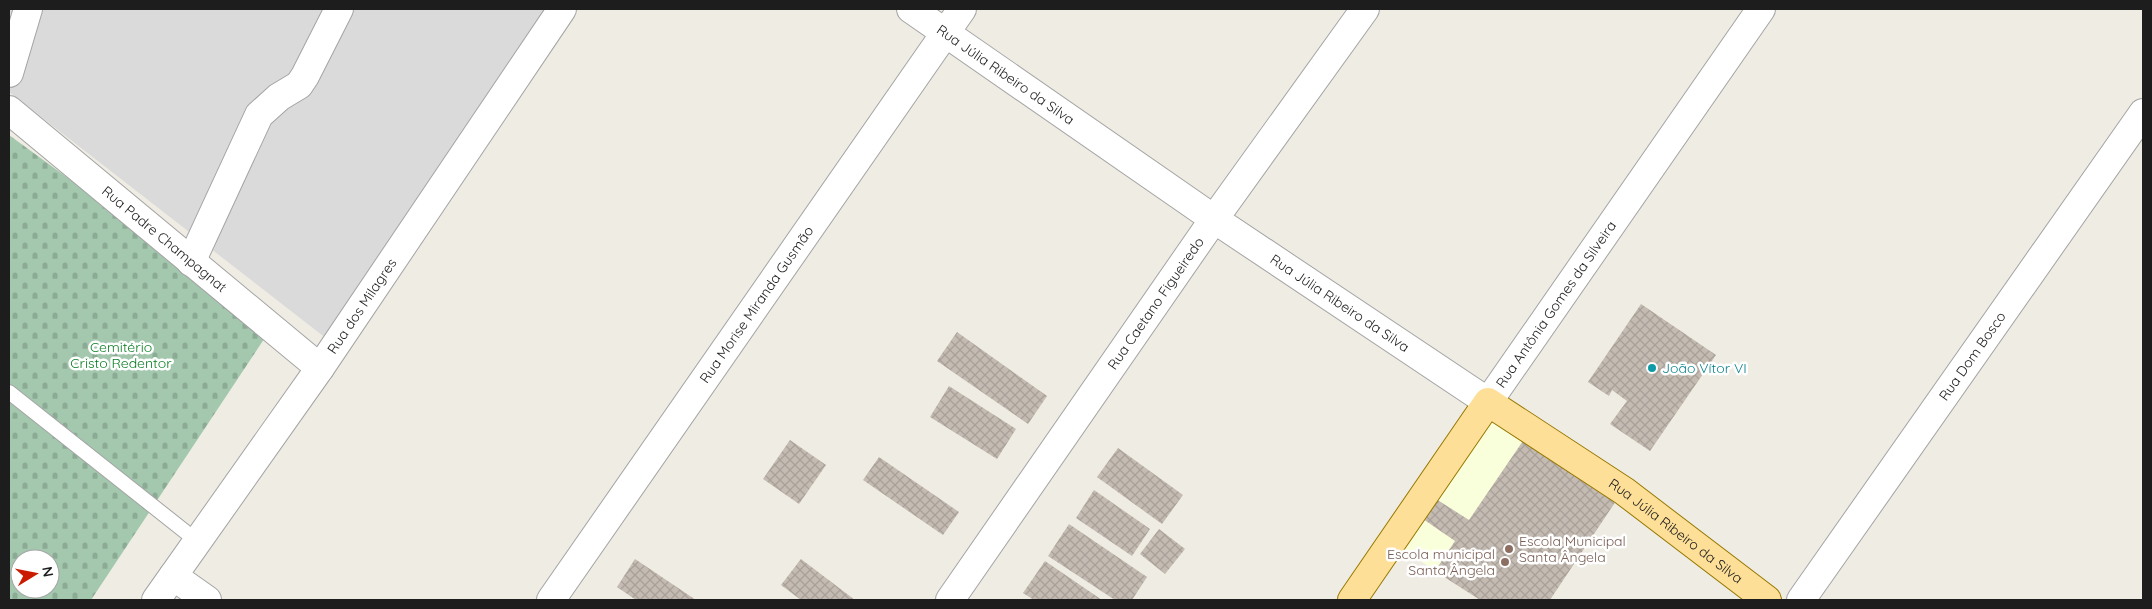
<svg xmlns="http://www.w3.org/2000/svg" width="2152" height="609" font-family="Quicksand,sans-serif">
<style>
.residential{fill:#dbdada}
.education{fill:#faffdb}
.cemetery{fill:url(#cemetery-stones);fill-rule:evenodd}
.building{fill:url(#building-cross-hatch)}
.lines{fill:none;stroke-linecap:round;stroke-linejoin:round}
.service-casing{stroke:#a4a4a4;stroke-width:16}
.minor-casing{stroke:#a4a4a4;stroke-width:30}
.tertiary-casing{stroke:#a4a4a4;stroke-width:30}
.primary-casing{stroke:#967800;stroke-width:30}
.service{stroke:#fff;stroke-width:14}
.minor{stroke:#fff;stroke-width:28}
.tertiary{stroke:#fff;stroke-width:28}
.primary{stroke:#fedf98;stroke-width:28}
.culture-dot{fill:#0f9aa8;stroke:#fff;stroke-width:2}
.education-dot{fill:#8d6e63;stroke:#fff;stroke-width:2}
.labels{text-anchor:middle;stroke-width:5;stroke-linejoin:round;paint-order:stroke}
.street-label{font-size:14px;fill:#1d1d1d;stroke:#fff}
.park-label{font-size:14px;fill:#087e21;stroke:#fff}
.culture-label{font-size:14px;fill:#0d838f;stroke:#fff;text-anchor:start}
.education-label{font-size:14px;fill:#785e54;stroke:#fff;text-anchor:start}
</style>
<defs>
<pattern id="cemetery-stones" width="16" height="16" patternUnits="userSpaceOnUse" patternTransform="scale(1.25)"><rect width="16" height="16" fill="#a3c8ae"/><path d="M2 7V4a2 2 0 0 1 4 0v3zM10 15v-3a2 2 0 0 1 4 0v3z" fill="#8cab95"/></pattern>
<pattern id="building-cross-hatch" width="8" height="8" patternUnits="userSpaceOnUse" patternTransform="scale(1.25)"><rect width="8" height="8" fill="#c4bbb2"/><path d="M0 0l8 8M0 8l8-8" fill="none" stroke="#a8a099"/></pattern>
</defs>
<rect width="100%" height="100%" fill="#efece3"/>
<!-- residential -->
<path class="residential" d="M9,9H567L336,346L9,92Z"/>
<!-- education -->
<path class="education" d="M1493,401L1622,491L1550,600H1480L1396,545Z"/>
<!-- cemetery -->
<path class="cemetery" d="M9,135L272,327L91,600H9ZM20,559H50V589H20Z"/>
<!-- building -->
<g class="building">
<path d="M1641,304L1716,355L1650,451L1610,424L1627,401L1612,390L1609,396L1588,382Z"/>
<path d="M957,332L1047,396L1028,424L937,361Z"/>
<path d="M949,386L1016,429L997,459L930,417Z"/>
<path d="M1527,435L1618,498L1550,600H1480L1435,571L1455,541L1423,519L1436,499L1469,520Z"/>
<path d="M790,440L826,465L799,504L763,479Z"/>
<path d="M1118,448L1183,495L1162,524L1097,477Z"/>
<path d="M879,457L959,512L943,535L863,480Z"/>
<path d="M1094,490L1150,529L1132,556L1076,518Z"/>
<path d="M1069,524L1147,577L1132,600H1115L1048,556Z"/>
<path d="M1159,529L1185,549L1165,574L1140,554Z"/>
<path d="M635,559L696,600H636L617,587Z"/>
<path d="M801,559L855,600H801L781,585Z"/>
<path d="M1045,561L1102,600H1034L1023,593Z"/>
</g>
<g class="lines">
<!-- service casing -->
<g class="service-casing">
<path id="service" d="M9,392L197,541"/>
</g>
<!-- minor casing -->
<g class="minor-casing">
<g id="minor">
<path id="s1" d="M911,9L1214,219L1488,402"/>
<path d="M9,73L28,9"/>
<path id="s2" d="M9,110L320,368"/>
<path d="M191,262L259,115L279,97L299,85L305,76L339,9"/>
<path d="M173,576L207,600"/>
<path id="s3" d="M156,600L320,368L562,9"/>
<path id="s4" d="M950,600L1214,219L1365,9"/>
<path id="s5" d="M1801,600L2143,113"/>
</g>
</g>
<!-- tertiary casing -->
<g class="tertiary-casing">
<g id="tertiary">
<path id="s6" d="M1488,402L1761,9"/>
<path id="s7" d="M551,600L962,9"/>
</g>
</g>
<!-- primary casing -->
<g class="primary-casing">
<g id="primary">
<path id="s8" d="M1352,600L1488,402L1624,491L1767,600"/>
</g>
</g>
<!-- service -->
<use href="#service" class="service"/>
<!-- minor -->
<use href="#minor" class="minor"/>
<!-- tertiary -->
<use href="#tertiary" class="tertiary"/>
<!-- primary -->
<use href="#primary" class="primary"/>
</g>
<!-- markers -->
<circle class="culture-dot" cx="1652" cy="368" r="5"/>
<g class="education-dot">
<circle cx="1509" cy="549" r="5"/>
<circle cx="1505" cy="562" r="5"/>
</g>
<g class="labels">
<!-- street labels -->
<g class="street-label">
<text dy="5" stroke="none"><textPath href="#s1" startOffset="115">Rua Júlia Ribeiro da Silva</textPath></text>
<text dy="5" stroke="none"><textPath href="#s2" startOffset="202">Rua Padre Champagnat</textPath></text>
<text dy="5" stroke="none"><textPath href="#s4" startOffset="361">Rua Caetano Figueiredo</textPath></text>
<text dy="5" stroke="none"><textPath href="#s1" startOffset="520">Rua Júlia Ribeiro da Silva</textPath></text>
<text dy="5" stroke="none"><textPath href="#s7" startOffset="360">Rua Morise Miranda Gusmão</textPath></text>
<text dy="5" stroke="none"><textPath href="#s6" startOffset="119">Rua Antônia Gomes da Silveira</textPath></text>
<text dy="5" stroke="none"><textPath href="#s3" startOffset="359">Rua dos Milagres</textPath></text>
<text dy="5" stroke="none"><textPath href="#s5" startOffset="298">Rua Dom Bosco</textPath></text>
<text dy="5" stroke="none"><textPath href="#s8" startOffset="468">Rua Júlia Ribeiro da Silva</textPath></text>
</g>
<!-- park labels -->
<g class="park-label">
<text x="121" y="352">Cemitério<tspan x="121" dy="16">Cristo Redentor</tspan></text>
</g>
<!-- culture labels -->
<g class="culture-label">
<text x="1662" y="373">João Vítor VI</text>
</g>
<!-- education labels -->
<g class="education-label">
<text x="1519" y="546">Escola Municipal<tspan x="1519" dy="16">Santa Ângela</tspan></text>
<text x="1495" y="559" text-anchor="end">Escola municipal<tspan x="1495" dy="16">Santa Ângela</tspan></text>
</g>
</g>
<!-- border -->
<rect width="2152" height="609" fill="none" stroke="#1d1d1d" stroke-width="20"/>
<!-- north arrow -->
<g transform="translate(35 574) rotate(80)"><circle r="24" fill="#ffffff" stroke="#a5a5a5"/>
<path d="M0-4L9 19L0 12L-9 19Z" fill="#ca1a00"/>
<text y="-8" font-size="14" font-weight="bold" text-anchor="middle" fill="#1d1d1d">N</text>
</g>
</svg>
